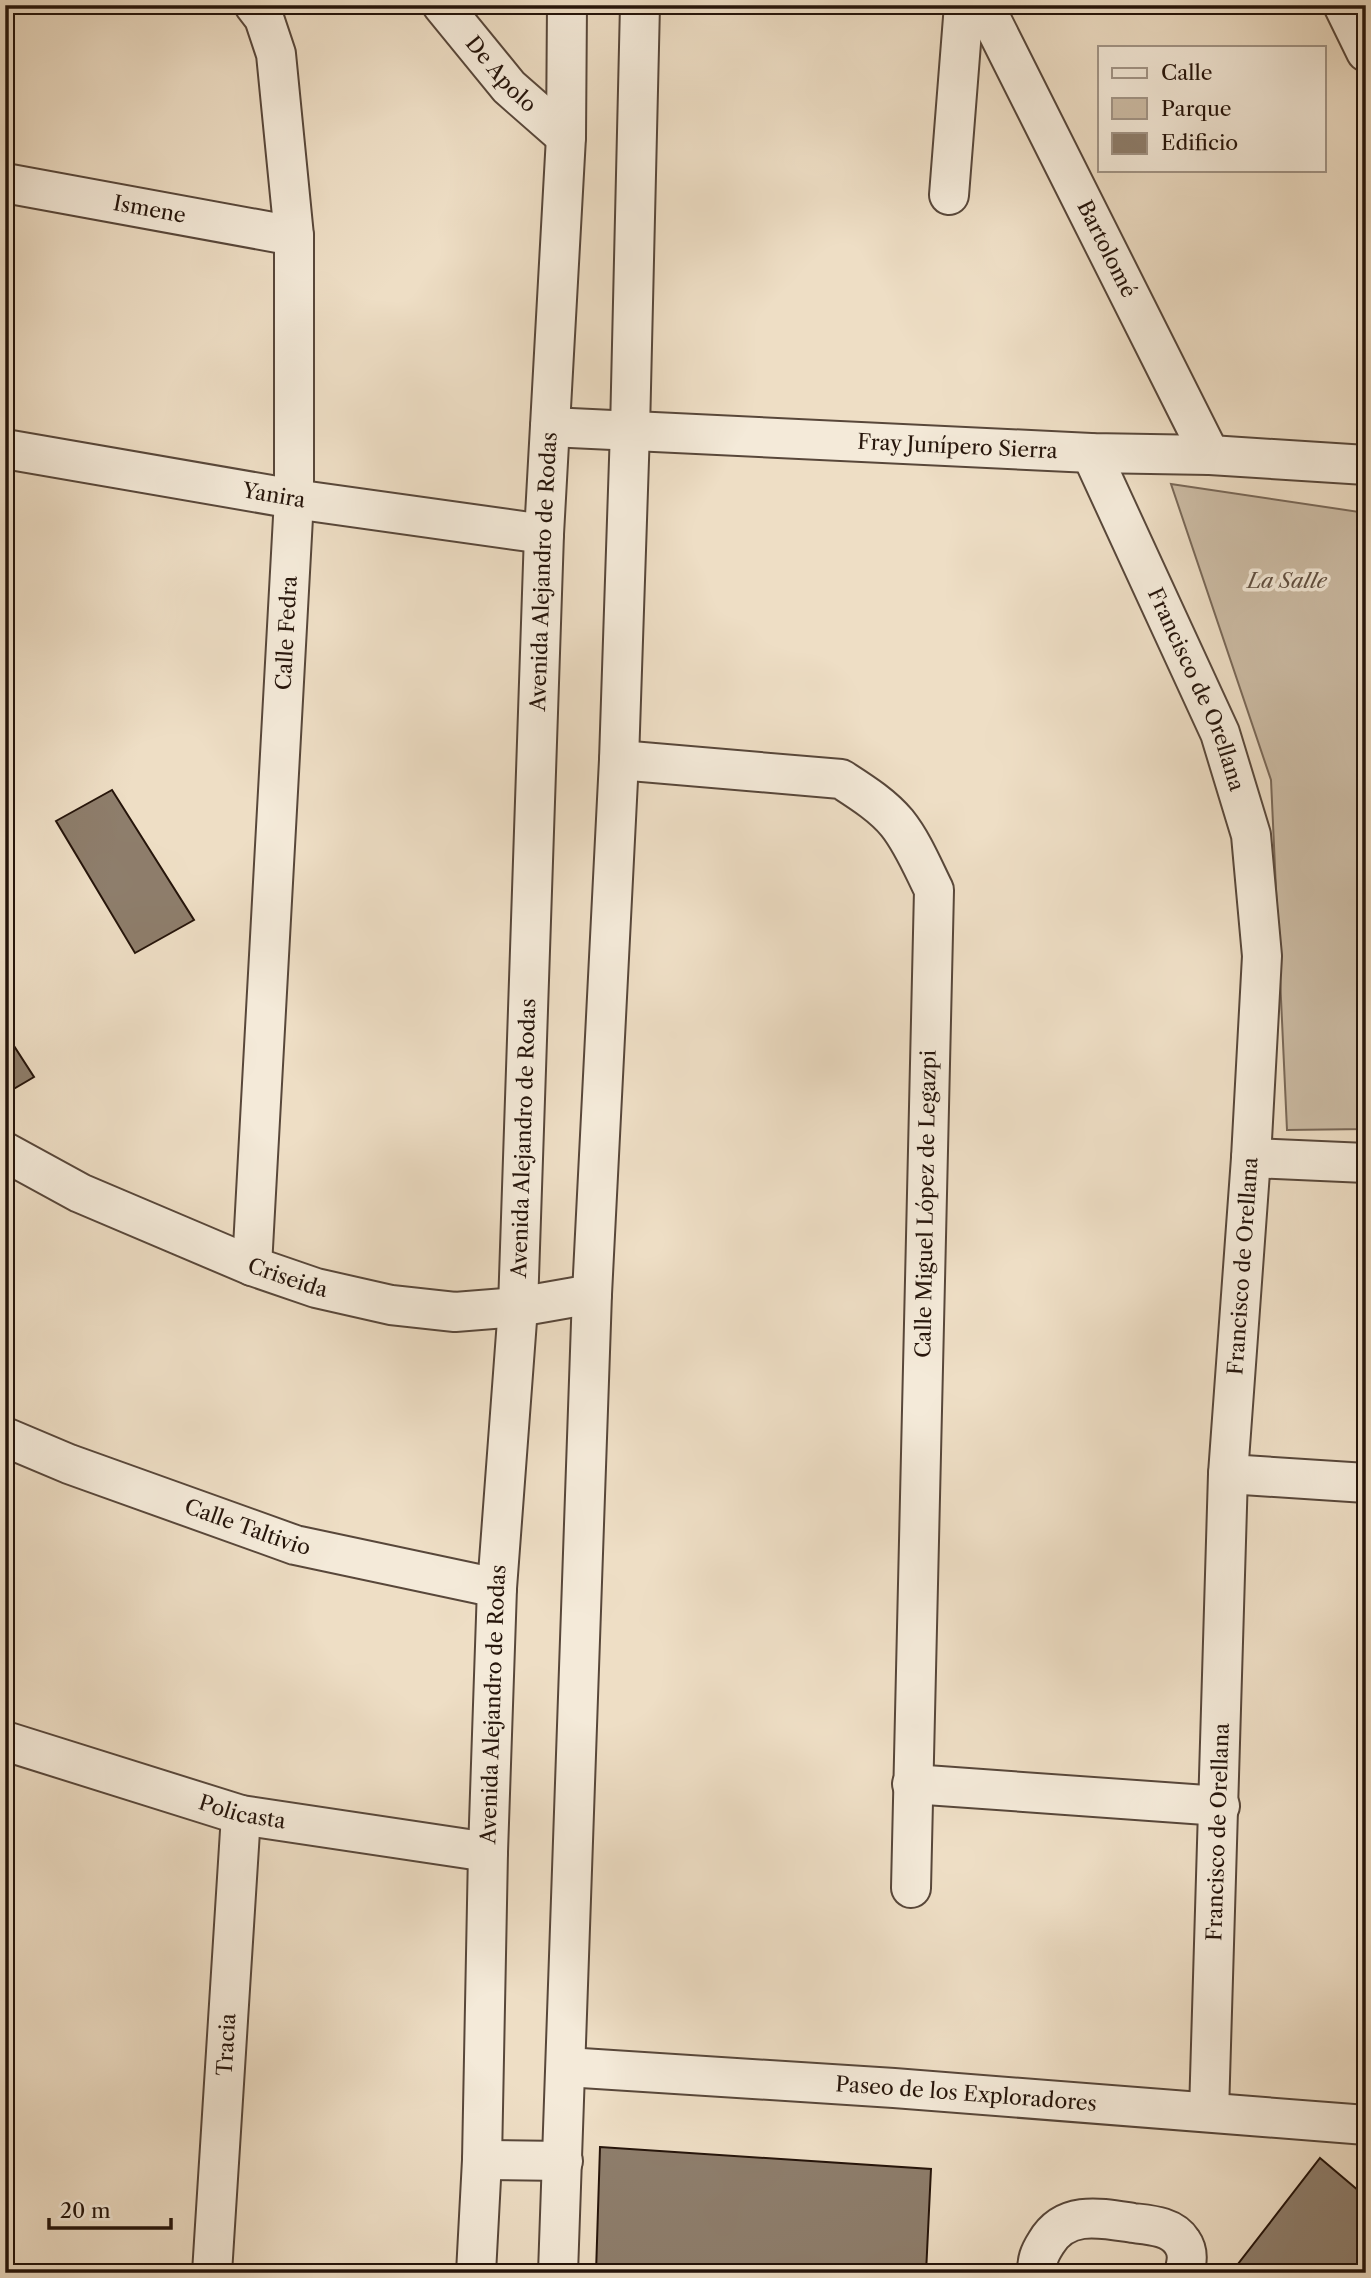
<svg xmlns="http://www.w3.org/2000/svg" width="1371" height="2278" font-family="'Libre Caslon Text',serif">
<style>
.green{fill:#ccbca5;stroke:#796858;stroke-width:2}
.building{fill:#8e7e6c;stroke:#26150b;stroke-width:2}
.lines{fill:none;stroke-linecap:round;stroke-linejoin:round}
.minor-casing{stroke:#58473a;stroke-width:42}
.minor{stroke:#f4ead9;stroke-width:38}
.labels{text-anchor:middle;stroke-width:7;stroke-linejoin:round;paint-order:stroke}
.street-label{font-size:21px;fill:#26150b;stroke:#f4ead9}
.park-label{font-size:21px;font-style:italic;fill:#604f41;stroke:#f4ead9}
</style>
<rect width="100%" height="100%" fill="#eedec5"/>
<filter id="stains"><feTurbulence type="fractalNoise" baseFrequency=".00286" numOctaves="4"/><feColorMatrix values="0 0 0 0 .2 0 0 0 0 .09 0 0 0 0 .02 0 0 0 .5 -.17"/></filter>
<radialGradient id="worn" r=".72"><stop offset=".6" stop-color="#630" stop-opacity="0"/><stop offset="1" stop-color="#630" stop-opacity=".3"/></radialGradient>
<!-- green -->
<path class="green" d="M1171,484L1366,513V1129L1287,1130L1271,780Z"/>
<!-- building -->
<g class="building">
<path d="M112,790L194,920L135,953L56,821Z"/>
<path d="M5,1032L34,1077L5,1094Z"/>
<path d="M600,2147L931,2169L926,2273H596Z"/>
<path d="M1320,2158L1366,2197V2273H1231Z"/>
</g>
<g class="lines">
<!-- minor casing -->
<g class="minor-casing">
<g id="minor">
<path id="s1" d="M442,5L509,87L566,137"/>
<path id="s2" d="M984,5L1210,455"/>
<path d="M1343,5L1366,52"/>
<path id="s3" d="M5,183L294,236"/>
<path d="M949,195L964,5"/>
<path id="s4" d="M550,427L1091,453L1210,455L1366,465"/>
<path id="s5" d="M5,449L294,499L544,534"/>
<path id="s6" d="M1091,453L1220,733L1251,835L1262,956L1251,1158L1228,1474L1209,2112"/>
<path d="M619,760L841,779C861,792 882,805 897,823C913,843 923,868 934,890L911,1888"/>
<path id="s7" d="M5,1152L80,1193L252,1266L316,1288L391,1305L455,1312L518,1307L592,1294"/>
<path d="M1251,1158L1366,1163"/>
<path id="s8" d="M252,1266L294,499V236L276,54L264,18L254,5"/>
<path id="s9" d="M5,1437L69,1464L295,1545L497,1588"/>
<path d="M1228,1474L1366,1483"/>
<path id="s10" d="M5,1741L241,1815L488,1852"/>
<path d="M912,1784L1220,1806"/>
<path id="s11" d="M566,2067L894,2088L1366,2125"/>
<path d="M482,2160L563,2161"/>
<path id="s12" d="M212,2273L241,1815"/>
<path id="s13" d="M476,2273L482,2160L488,1852L497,1588L518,1307L544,534L566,137L567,5"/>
<path d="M558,2273L592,1294L619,760L630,430L640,5"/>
<path d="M1037,2273C1037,2260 1039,2254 1046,2243C1065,2210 1101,2218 1133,2223C1150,2225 1172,2226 1182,2242C1189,2252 1187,2262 1184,2273"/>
</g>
</g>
<!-- minor -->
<use href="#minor" class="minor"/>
</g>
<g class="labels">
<!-- street labels -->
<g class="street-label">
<text dy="7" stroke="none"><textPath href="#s1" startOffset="91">De Apolo</textPath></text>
<text dy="7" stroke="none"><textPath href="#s3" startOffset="147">Ismene</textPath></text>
<text dy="7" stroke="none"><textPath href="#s2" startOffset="273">Bartolomé</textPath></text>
<text dy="7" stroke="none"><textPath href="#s4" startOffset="408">Fray Junípero Sierra</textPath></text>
<text dy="7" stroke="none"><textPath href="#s5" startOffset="273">Yanira</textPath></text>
<text dy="7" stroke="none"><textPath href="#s13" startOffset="1703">Avenida Alejandro de Rodas</textPath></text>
<text dy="7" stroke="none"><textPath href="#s8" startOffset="634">Calle Fedra</textPath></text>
<text dy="7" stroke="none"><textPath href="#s6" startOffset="259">Francisco de Orellana</textPath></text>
<text dy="7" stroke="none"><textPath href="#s13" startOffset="1136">Avenida Alejandro de Rodas</textPath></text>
<text transform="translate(926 1204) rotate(-89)" y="7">Calle Miguel López de Legazpi</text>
<text transform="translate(1243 1266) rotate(-86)" y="7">Francisco de Orellana</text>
<text dy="7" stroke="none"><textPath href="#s7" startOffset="310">Criseida</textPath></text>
<text dy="7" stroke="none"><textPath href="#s9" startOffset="259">Calle Taltivio</textPath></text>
<text dy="7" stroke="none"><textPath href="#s13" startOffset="569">Avenida Alejandro de Rodas</textPath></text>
<text dy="7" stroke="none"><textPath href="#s10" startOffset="248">Policasta</textPath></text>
<text transform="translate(1218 1832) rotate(-88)" y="7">Francisco de Orellana</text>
<text dy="7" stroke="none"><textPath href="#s12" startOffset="229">Tracia</textPath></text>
<text dy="7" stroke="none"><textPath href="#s11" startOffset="401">Paseo de los Exploradores</textPath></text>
</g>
<!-- park labels -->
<g class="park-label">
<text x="1287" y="588">La Salle</text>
</g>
</g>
<!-- margin -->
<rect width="1371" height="2278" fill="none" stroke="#eedec5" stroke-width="28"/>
<rect x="7" y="7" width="1357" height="2264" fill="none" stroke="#26150b" stroke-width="3.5"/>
<rect x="14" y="14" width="1343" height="2250" fill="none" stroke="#26150b" stroke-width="2"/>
<!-- legend -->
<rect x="1098" y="46" width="228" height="126" fill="#f4ead9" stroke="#a29587" stroke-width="2"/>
<rect x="1112" y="68" width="35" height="10" fill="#f4ead9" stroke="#a29587" stroke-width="2"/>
<text x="1161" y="80" font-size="21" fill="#26150b">Calle</text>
<rect x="1112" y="98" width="35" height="21" fill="#ccbca5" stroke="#a29587" stroke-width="2"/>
<text x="1161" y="116" font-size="21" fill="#26150b">Parque</text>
<rect x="1112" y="133" width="35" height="21" fill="#8e7e6c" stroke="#a29587" stroke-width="2"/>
<text x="1161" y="150" font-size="21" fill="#26150b">Edificio</text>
<!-- scale -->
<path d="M49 2218v10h122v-10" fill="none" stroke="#26150b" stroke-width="3.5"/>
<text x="60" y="2218" font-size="21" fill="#26150b" stroke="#f4ead9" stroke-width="5" paint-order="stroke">20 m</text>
<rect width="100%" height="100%" filter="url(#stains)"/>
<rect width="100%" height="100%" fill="url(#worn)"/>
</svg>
